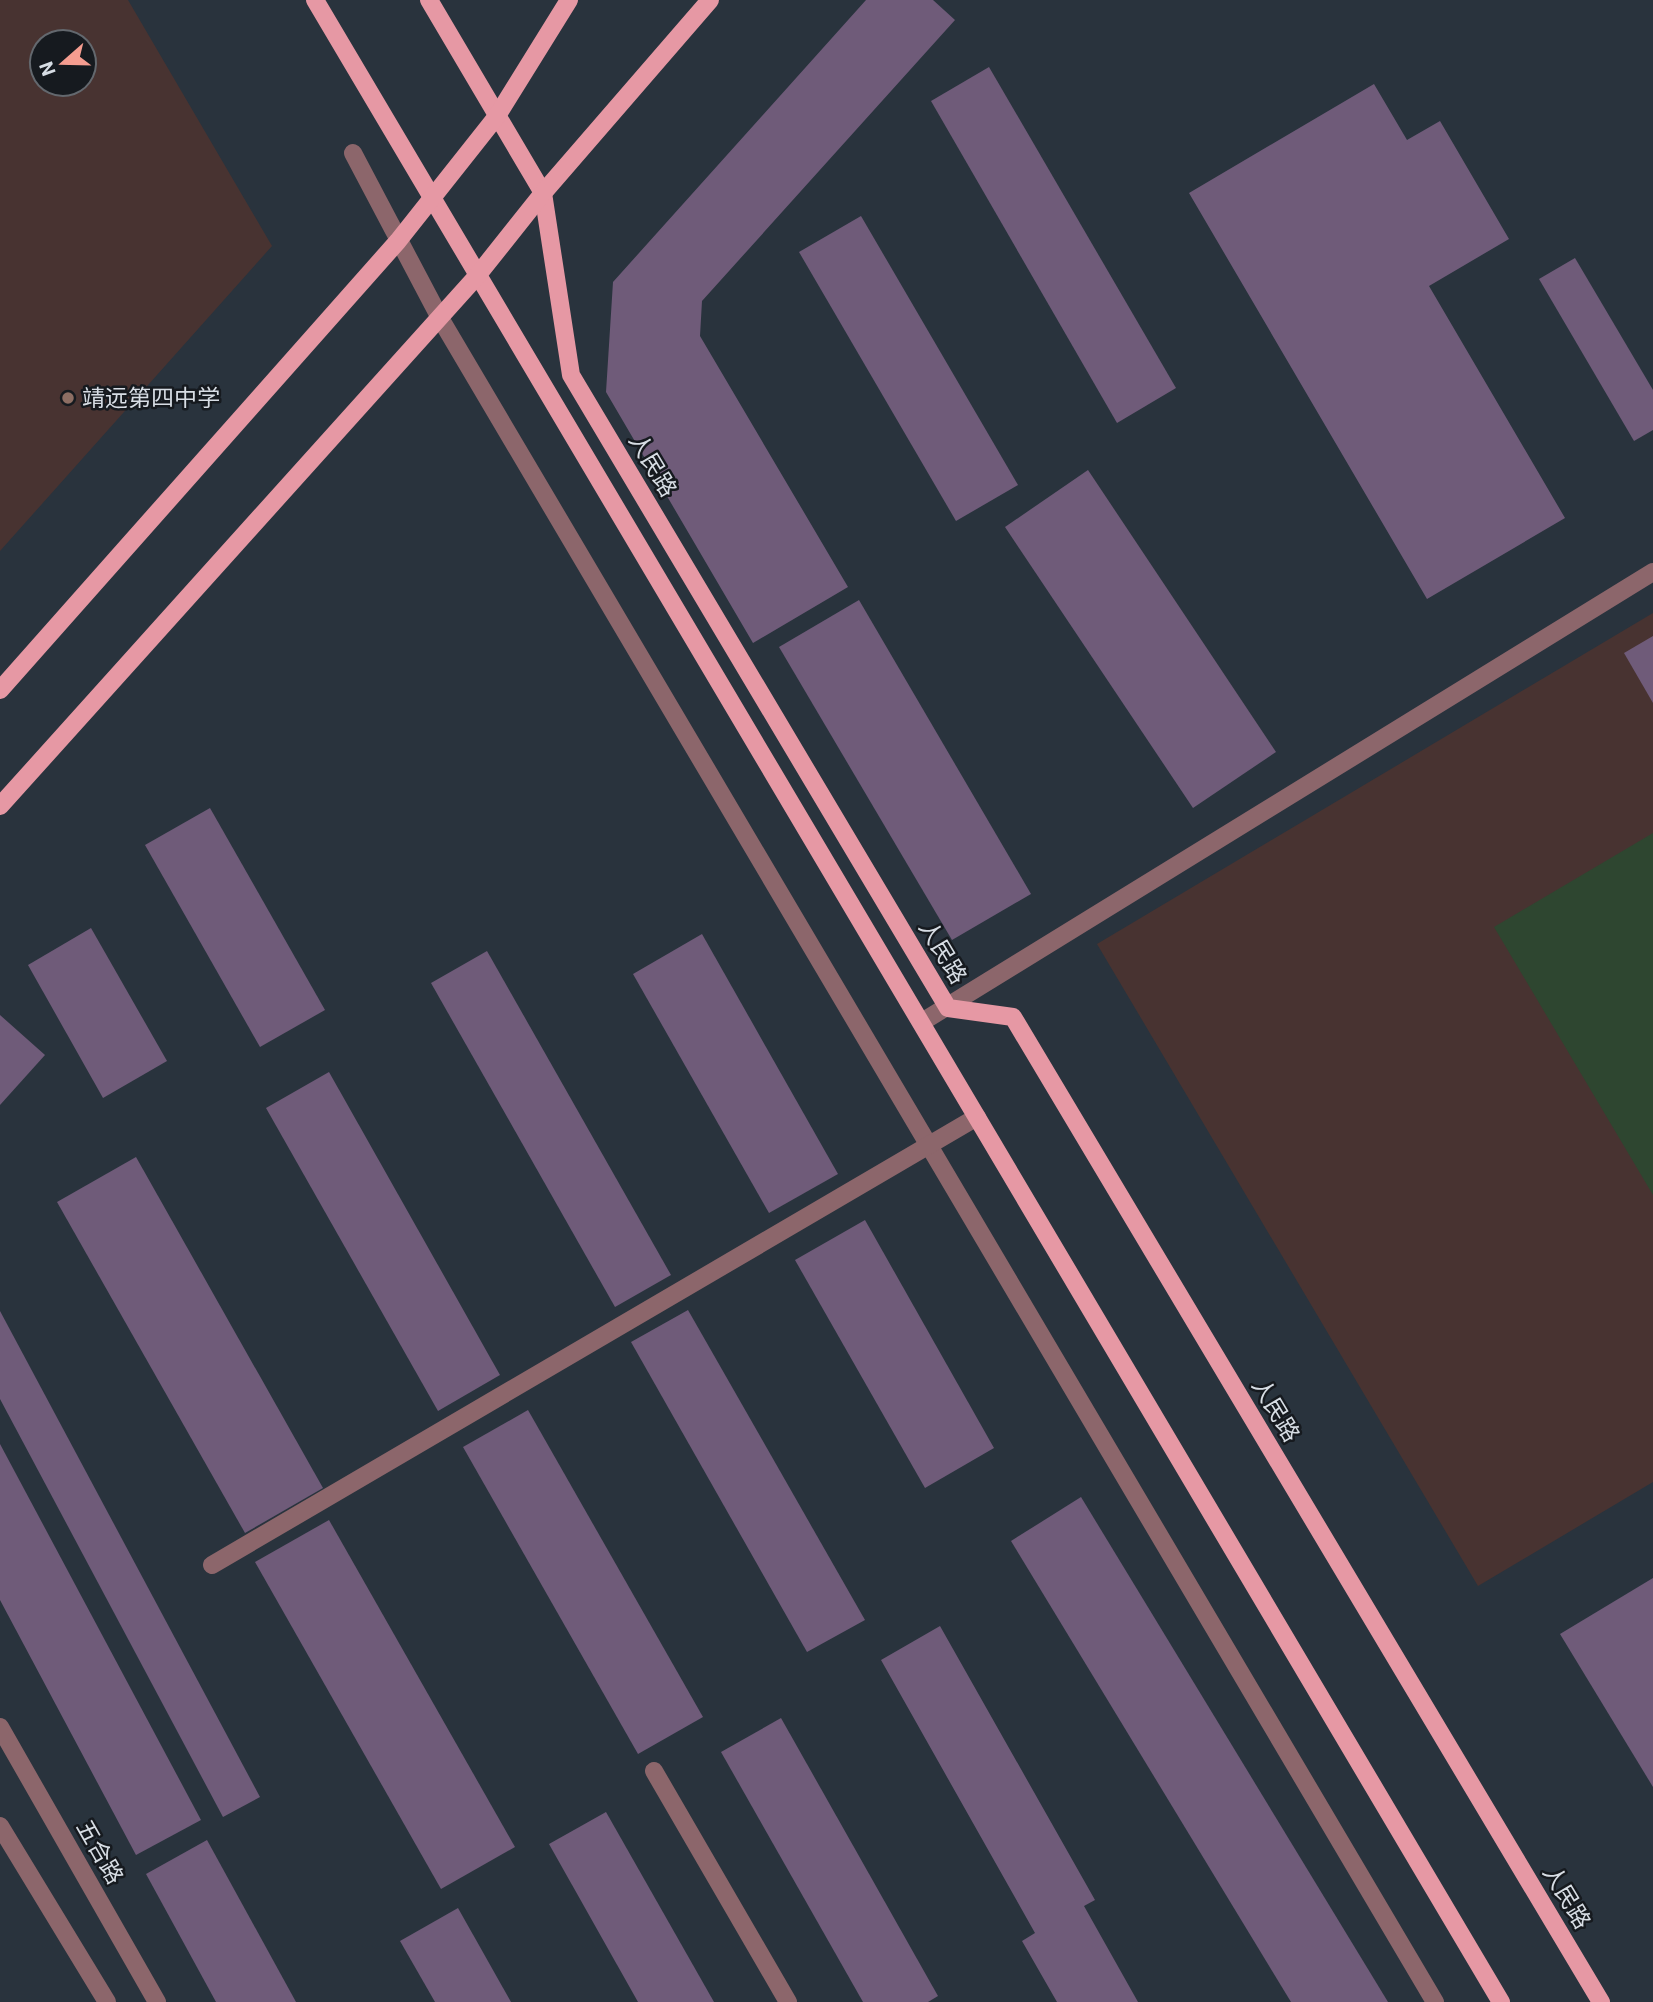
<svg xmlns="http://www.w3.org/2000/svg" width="1653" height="2002" font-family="Roboto,'Noto Sans SC',sans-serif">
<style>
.education{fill:#483331;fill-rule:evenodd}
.green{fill:#2e4630}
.building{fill:#6f5b79}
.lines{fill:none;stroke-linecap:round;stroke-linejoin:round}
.minor{stroke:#8c666b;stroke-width:18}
.major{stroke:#e698a4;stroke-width:18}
.education-dot{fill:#8d6e63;stroke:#161a1f;stroke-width:2.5}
.labels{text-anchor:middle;stroke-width:5;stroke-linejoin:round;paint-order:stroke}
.poi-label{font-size:23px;fill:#d7dde4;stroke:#161a1f;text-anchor:start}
.street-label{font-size:23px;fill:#d7dde4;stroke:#161a1f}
</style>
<rect width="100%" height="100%" fill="#29333d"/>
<!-- education -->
<g class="education">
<path d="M0,0H128L272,246L0,551ZM84,42V84H42V42Z"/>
<path d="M1653,613V1482L1478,1586L1097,944Z"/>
</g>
<!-- green -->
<path class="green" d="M1653,833V1195L1494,927Z"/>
<!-- building -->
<g class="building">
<path d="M866,0H933L955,20L702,301L700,336L848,587L753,643L606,392L613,282Z"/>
<path d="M989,67L1176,388L1117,423L931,101Z"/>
<path d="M1374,84L1407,140L1440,121L1509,239L1429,286L1565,518L1427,599L1189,193Z"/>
<path d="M861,216L1018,485L956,521L799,252Z"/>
<path d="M1575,258L1653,390V430L1634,441L1539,279Z"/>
<path d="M1088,470L1276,752L1193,808L1005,527Z"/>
<path d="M859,600L1031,894L952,940L779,647Z"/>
<path d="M1653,636V703L1624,653Z"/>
<path d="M210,808L325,1010L260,1047L145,845Z"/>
<path d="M91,928L167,1061L103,1098L28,965Z"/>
<path d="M702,934L838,1174L769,1213L633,974Z"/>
<path d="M487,951L671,1275L615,1307L431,983Z"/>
<path d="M0,1015L45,1055L0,1105Z"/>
<path d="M329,1072L500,1375L438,1411L266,1108Z"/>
<path d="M136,1157L323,1488L245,1533L57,1202Z"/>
<path d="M865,1220L994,1448L925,1488L795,1260Z"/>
<path d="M688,1310L865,1620L807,1652L631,1342Z"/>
<path d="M0,1311L260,1797L223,1817L0,1399Z"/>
<path d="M528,1410L703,1717L638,1754L463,1447Z"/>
<path d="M0,1444L201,1820L136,1855L0,1600Z"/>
<path d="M1081,1497L1388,2002H1291L1011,1541Z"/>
<path d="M329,1520L515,1847L441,1889L255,1562Z"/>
<path d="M1653,1578V1787L1560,1634Z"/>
<path d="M940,1626L1095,1900L1084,1906L1138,2002H1057L1022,1941L1035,1933L881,1660Z"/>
<path d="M781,1718L938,1996L928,2002H863L721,1752Z"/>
<path d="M606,1812L714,2002H638L549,1844Z"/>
<path d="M207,1840L296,2002H216L146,1874Z"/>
<path d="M458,1908L511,2002H435L400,1941Z"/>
</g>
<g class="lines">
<!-- minor -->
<g class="minor">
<path d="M353,153L440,318L1435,2002"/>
<path d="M922,1022L1653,572"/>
<path d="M212,1565L977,1117"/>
<path d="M0,1727L157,2002"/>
<path d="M654,1771L788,2002"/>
<path d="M0,1826L107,2002"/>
</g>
<!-- major -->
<g class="major">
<path d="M315,0L1501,2002"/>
<path d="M429,0L543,193L571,375L948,1008L1013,1017L1601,2002"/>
<path d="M0,690L398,241L497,116L569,0"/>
<path d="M0,806L477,276L543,193L710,0"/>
</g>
</g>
<!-- markers -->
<circle class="education-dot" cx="68" cy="398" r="7"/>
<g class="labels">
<!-- poi labels -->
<g class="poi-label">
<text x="82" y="406">靖远第四中学</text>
</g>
<!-- street labels -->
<g class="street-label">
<text transform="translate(653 465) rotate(59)" y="8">人民路</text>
<text transform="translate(943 952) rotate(59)" y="8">人民路</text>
<text transform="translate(1276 1410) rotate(59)" y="8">人民路</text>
<text transform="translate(100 1852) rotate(60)" y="8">五合路</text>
<text transform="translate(1567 1897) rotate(59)" y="8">人民路</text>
</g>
</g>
<!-- north arrow -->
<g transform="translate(63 63) rotate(250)"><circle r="33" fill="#161a1f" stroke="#63686e" stroke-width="2"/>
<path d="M0-5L12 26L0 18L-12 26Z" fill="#f59d90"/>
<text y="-10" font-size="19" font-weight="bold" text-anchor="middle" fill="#d7dde4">N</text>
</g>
</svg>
